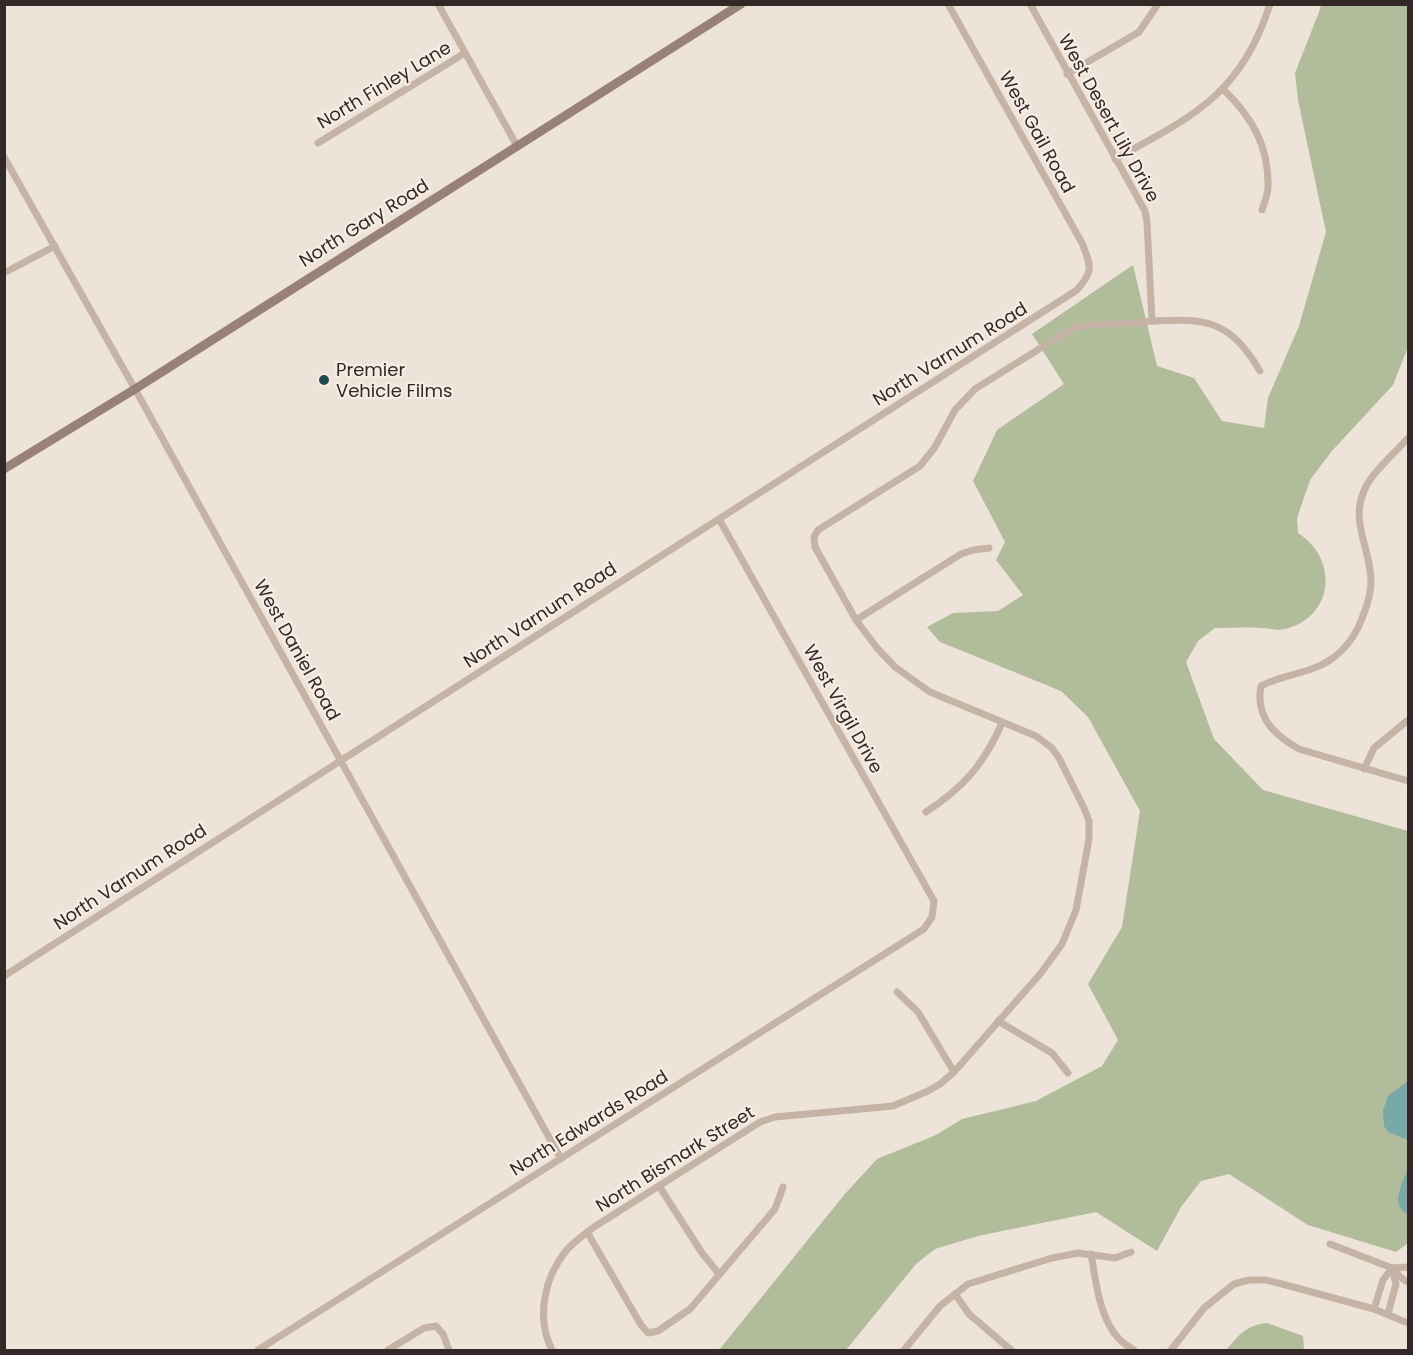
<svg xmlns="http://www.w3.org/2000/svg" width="1413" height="1355" font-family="Poppins,sans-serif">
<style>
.green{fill:#b1bc9a}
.water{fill:#79a8a9}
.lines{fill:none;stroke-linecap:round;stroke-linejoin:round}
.street{stroke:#c5b3a5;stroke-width:7}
.secondary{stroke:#988277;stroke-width:9}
.poi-dot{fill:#1f4d4f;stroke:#f7ede4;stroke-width:2}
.labels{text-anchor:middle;stroke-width:4.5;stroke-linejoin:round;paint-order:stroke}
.street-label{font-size:18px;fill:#322926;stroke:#f7ede4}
.poi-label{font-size:18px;fill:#322926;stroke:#f7ede4;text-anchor:start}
</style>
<rect width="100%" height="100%" fill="#eee3d8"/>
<!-- green -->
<g class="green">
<path d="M1321,5H1408V347L1393,385L1331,452L1310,480L1297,518L1298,533C1339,559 1334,617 1285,629C1278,631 1269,628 1262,628C1246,627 1230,628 1215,628L1198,641L1186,662L1214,739L1263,790L1408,831V1243L1396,1252L1308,1225L1229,1174L1201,1181L1181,1207L1157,1251L1096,1212L978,1236L935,1249L916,1264L846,1350H719L844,1195L877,1159L936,1135L962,1119L1036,1101L1102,1066L1118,1040L1088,984L1122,927L1140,811L1088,717L1061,691L940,642L927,627L953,613L998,611L1023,595L996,560L1005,542L973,481L997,430L1064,384L1032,334L1133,265L1157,366L1194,378L1222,421L1264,428L1268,398L1299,326L1326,232L1298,100L1295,73L1319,12Z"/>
<path d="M1267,1323L1303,1336L1304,1350H1226C1240,1334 1245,1326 1267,1323Z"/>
</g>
<!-- water -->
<g class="water">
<path d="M1408,1081V1140L1388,1132L1384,1126L1383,1111L1388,1096Z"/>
<path d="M1408,1169V1214C1389,1206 1403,1182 1408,1169Z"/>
</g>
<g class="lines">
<!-- street -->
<g class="street">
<path d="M438,4L517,146"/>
<path d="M1030,4L1145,211L1147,222L1152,321"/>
<path d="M1067,74L1139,32L1158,4"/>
<path d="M1223,89C1252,117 1269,146 1268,187C1268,195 1264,203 1262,210"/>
<path d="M318,143L465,53"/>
<path d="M4,157L135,389L561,1159"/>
<path d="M1115,159C1192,117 1242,94 1270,4"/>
<path d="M4,273L55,246"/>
<path d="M1408,438C1395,453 1371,473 1364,491C1350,522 1371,550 1371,581C1371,595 1366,608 1361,621C1354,638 1345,650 1330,660C1309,674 1283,674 1261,686C1255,717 1274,735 1299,749L1408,781"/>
<path d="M856,620L961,554L973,550L989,548"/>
<path d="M1364,769L1374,748L1408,720"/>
<path d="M926,812C964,787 984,764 1002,723"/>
<path d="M4,976L1077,290C1094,271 1091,266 1082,243L948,4"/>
<path d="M897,992L918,1012L954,1072"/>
<path d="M998,1021L1052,1053L1068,1073"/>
<path d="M659,1186L702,1253L719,1274"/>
<path d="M587,1232L641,1325L648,1333L658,1331L690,1309L775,1209L783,1187"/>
<path d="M1330,1244L1392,1268L1408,1267"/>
<path d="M1091,1254C1096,1281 1099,1318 1119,1339C1123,1343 1129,1347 1134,1350"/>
<path d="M1393,1270L1404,1280L1408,1282"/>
<path d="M955,1294L969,1314L1011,1350"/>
<path d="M1374,1309L1383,1280L1392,1268"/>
<path d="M1388,1314L1396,1284L1392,1268"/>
<path d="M258,1350L924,929L932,917L934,901L719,519"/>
<path d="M388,1350L424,1328L436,1326L443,1334L449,1350"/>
<path d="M552,1350C536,1319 544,1279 565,1252C573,1242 584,1235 594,1227L760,1122L775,1117L893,1106L928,1091L940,1084L954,1072L1041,973L1062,944L1076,910L1089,839V821L1084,808L1059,758L1052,748L1036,736L930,692L895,667L877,648L856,620L815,547L814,537L818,530L920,466L935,447L955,410L975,389L1073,328L1084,326C1107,324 1131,323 1154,321C1208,318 1230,321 1260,371"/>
<path d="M904,1350L940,1306L968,1284L1052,1258L1078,1253L1115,1258L1131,1252"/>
<path d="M1171,1350L1204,1308L1234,1284L1249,1280H1266L1286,1285L1374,1309L1408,1323"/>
</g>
<!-- secondary -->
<path class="secondary" d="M4,469L135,389L741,4"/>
</g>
<!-- markers -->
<circle class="poi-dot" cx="324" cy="380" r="6"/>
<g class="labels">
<!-- street labels -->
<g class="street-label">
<text transform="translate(384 85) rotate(-31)" y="6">North Finley Lane</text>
<text transform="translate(1109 118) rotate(61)" y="6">West Desert Lily Drive</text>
<text transform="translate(1037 132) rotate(61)" y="6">West Gail Road</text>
<text transform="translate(364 223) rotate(-32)" y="6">North Gary Road</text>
<text transform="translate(950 354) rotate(-32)" y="6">North Varnum Road</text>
<text transform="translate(540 615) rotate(-33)" y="6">North Varnum Road</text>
<text transform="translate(297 650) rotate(61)" y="6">West Daniel Road</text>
<text transform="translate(843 709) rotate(61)" y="6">West Virgil Drive</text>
<text transform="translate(130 877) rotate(-33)" y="6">North Varnum Road</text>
<text transform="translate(589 1123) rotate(-32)" y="6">North Edwards Road</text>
<text transform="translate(675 1159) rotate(-32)" y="6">North Bismark Street</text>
</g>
<!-- poi labels -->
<g class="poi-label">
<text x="336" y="376">Premier<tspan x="336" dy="21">Vehicle Films</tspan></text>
</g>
</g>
<!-- border -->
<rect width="1413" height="1355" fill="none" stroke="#322926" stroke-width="12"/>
</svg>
